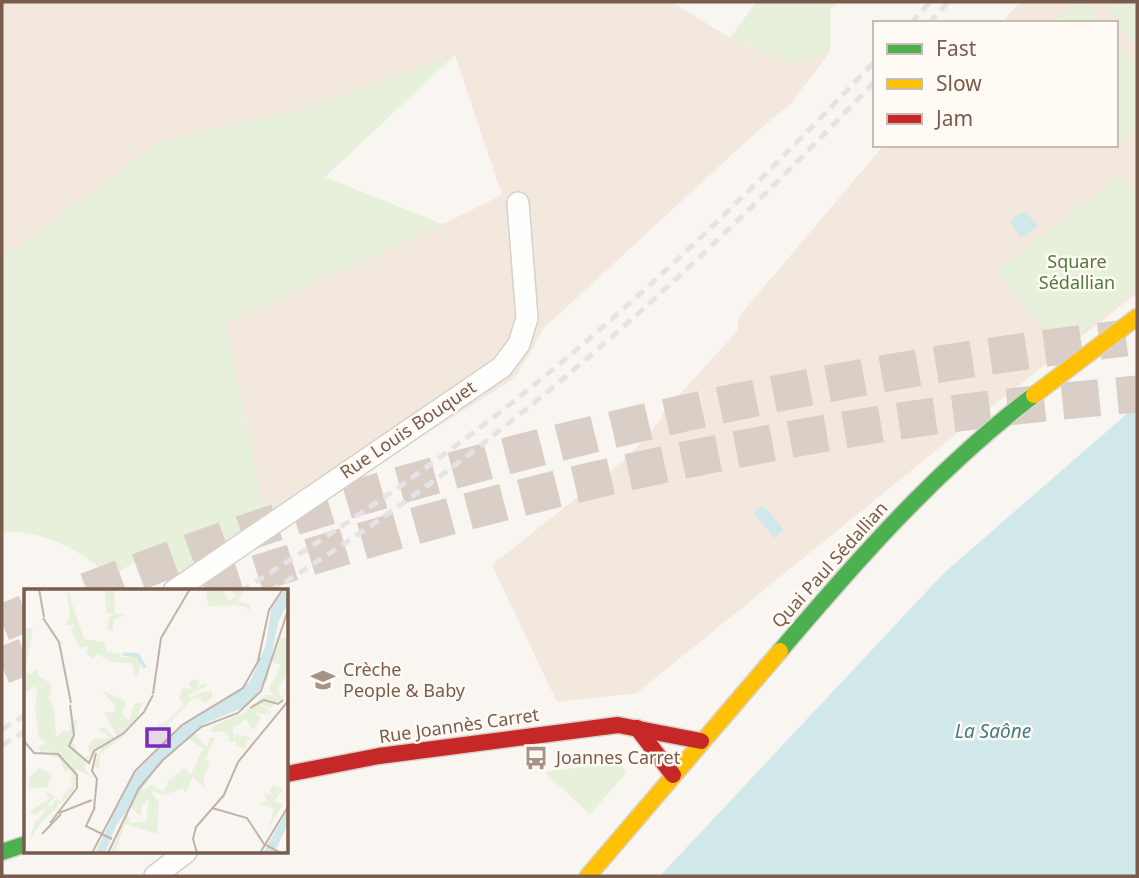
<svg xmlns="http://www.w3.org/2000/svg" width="1139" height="878" font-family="'Noto Sans',sans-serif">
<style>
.residential{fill:#f2e8de}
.green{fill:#e7f0db}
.water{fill:#d0e8ea}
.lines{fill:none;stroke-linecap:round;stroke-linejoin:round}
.highway-tunnel{stroke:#d9cfc7;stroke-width:37;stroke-dasharray:37 18;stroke-linecap:butt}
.street-casing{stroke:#d7d1cb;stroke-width:24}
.fast-casing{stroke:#d9d2cb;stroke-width:19}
.slow-casing{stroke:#d9d2cb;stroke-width:19}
.jam-casing{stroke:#d9d2cb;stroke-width:19}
.street{stroke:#fefefd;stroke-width:21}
.fast{stroke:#4caf50;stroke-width:16}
.slow{stroke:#ffc107;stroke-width:16}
.jam{stroke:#c62828;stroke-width:16}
.rail{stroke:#e6e3e7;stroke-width:5;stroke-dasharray:10 7;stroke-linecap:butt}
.labels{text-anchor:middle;stroke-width:5;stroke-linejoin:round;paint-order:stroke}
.park-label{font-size:18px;fill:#537a41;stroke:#fffaf3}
.street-label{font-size:18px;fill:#7a5c4d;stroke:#fffaf3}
.poi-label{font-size:18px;fill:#7a5c4d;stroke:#fffaf3;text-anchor:start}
.water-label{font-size:19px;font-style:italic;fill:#437c86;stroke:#fffaf3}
.inset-river{fill:none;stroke:#d0e8ea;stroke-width:3.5}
.inset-road{fill:none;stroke:#c2b3aa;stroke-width:2}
.view{fill:#7b2cbf;fill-opacity:0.15;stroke:#7b2cbf;stroke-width:3.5}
.inset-edge{fill:none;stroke:#7a5c4d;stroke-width:3.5}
</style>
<rect width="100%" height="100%" fill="#f9f5f0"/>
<!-- residential -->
<g class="residential">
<path d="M2,2H672L730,38L791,63L830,52L791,103L752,136L544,328L515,378L363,473L266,516L225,323L443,224L502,195L455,55L306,108L158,143L2,259Z"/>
<path d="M1020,2H1137V293L955,435L637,693L557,702L492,565L629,456L662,418V414L738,330V320L741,314L884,145H1116V23H1001Z"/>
</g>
<!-- green -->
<g class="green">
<path d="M756,2H839L830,9V52L791,63L730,38Z"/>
<path d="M1078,2H1084L1101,23H1050Z"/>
<path d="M1102,2H1137V47Z"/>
<path d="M1116,43L1137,69V128L1116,145Z"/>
<path d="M455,55L325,177L443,224L225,323L266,516L167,581L148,552L111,578C80,548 45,532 2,531V259L158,143L306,108Z"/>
<path d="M1121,175L1137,195V288L1059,350L998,270Z"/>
<path d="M620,762L626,773L590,814L544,772Z"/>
</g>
<!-- water -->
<g class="water">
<path d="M1026,212L1038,226L1021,238L1010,222L1018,214Z"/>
<path d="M1137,405V876H660L944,573Z"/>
<path d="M762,506L767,509L784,530L774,538L754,513Z"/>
</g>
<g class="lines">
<!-- highway-tunnel -->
<g class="highway-tunnel">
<path d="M87,591C157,565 228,537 300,515C569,432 846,371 1126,338"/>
<path d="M205,591C414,520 626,467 844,430C941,413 1040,403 1137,394"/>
<path d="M2,623L26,613"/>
<path d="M2,666L26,656"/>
</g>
<!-- street casing -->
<g class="street-casing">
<g id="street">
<path d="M174,591L502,367L519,344L527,318L518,203"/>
<path d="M155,876L186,852"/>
</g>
</g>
<!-- fast casing -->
<g class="fast-casing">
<g id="fast">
<path d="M780,651C858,559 937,469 1034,395"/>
<path d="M2,852L26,844"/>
</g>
</g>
<!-- slow casing -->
<g class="slow-casing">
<g id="slow">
<path d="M1034,395L1137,317"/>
<path d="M588,876L780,651"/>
</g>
</g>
<!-- jam casing -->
<g class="jam-casing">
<g id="jam">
<path d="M637,728L673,775"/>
<path d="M287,774L379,756L618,725L701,741"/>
</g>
</g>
<!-- street -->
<use href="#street" class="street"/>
<!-- fast -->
<use href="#fast" class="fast"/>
<!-- slow -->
<use href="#slow" class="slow"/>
<!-- jam -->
<use href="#jam" class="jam"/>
<!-- rail -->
<g class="rail">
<path d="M911,23L930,2"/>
<path d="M929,23L948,2"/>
<path d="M241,591C347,525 449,455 545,376C662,280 770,172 875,61"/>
<path d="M270,591C494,455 695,272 875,81"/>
<path d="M2,729L26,715"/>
<path d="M2,745L26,731"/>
</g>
</g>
<!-- icons -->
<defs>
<g id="school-bare" transform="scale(1.89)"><path d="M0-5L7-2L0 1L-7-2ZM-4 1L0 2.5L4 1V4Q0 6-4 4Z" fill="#a69286" stroke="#fffaf3" stroke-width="2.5" paint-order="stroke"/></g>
<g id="bus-bare" transform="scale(1.89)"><path d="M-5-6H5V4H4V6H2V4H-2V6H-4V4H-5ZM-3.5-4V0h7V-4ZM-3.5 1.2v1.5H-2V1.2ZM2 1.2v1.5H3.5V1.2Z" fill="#a69286" stroke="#fffaf3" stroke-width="2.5" paint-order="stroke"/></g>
</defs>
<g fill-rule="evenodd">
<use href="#school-bare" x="323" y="680"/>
<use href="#bus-bare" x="536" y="758"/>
</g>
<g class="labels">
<!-- park labels -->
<g class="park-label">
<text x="1077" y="268">Square<tspan x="1077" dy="21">Sédallian</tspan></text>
</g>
<!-- street labels -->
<g class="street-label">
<text transform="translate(408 430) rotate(-34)" y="6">Rue Louis Bouquet</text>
<text transform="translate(830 565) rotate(-48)" y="6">Quai Paul Sédallian</text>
<text transform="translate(459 726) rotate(-8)" y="6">Rue Joannès Carret</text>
</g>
<!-- poi labels -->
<g class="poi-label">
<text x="343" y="676">Crèche<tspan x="343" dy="21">People &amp; Baby</tspan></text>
<text x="556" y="764">Joannes Carret</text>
</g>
<!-- water labels -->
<g class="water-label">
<text x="993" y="738">La Saône</text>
</g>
</g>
<!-- overview -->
<g transform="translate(24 589)">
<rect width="264" height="264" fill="#f9f5f0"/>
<path d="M43,0L60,50L80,53L82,62L97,65L96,69L112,66L119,70L112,90L108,74L86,73L74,65L69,70L62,64L65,56L58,59L53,54L47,41L51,36H42L46,26ZM81,0L90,1L91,25L101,26L90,30L89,42L83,41L85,28L91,26L82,24ZM205,0L200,2L204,12L212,8L206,0L221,2L213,12L226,16L224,24L223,18L213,16L184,17L182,2ZM0,38L9,40L1,82L7,85L13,79L15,88L26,94L28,105L24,107L30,120L32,149L40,141L46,142L45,126L46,136L53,130L49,155L58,169L66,167L64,157L69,150L86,149L74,139H81L91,149L83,155L94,149L80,123L90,124L91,116L77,101L102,112L98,124L105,132L110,115L119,113L113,128L94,148L104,144L76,165L75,181L70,176L79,156L62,171L60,179L68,188L52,180L54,192L48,204L18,232L5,252L11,233L22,221L20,219L12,226L5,224L25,209L21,201L31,208L24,215L27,218L32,210L38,213L39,206L49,197L46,193H53L46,190L49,184L44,180L42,184L35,169L23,166L29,162L17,163L14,158L21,154L15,149L11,123L13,101L10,97L4,103L0,100ZM253,48L263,49L264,54V84L254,99L256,107L262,106L246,119L237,115V117L246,120L247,122L244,128L245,120L241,126L231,123L237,129L229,142L222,130L209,140L210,150L212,146L223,147L229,151L223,150L222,160L212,157V152L204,154L209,151L203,152L206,148L199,142L187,143L189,137L219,124L241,106H249L245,100L257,76L248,73ZM168,90L175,92L173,99L178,96L181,95L182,97L164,106L166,109L178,103L188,102V108L181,114L173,108L166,112L139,141L140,136L135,139L133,135L141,134L160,115L155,109L158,99L169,100L165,96ZM171,144L183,158L186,148H191L181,171L186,173L179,191L181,200L169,187L162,204L159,199L140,206L127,202L135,214L133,245L101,235L91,264H87L103,225L107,234L122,233L125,209L116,220L118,227L112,224L113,213L111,222L106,219L116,202L128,196L140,203L144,192L160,179L167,185L179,160L165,150ZM15,179L28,185L24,198L4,200L5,189ZM250,196L259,201L250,212L259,215L245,239L250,220L236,214L243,212L239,204L249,206L246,201Z" fill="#e7f0db"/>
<path d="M261,0L264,14L254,34L243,91L223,117L182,134L138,171L92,237L81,264H71L110,185L160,135L226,93L242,56L247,20ZM264,220V235L250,264H239Z" fill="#d0e8ea"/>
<path class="inset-river" d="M99,65L114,66L121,79M83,244L96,214"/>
<path class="inset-road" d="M15,0L20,28M19,29L35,53L47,114M234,72L245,21L259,0M129,105L137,49L166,0M46,116L50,146L45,157L65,174L70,162L100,144L120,123L129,106M226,119L240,111L254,115L259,111M0,152L10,164L34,165L53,186V199L26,234M199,208L214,173L265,111M71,218L62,237L88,250M188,219L223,229L240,255L257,264M70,220L73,190L68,182L72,164M35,224L68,211M18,245L37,225M68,264L111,182L158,136L219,99L236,69M84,264L115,199L139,171L177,138L214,124L237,102L265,18M173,264L169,250L172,238L200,206M236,264L265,216"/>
<path class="view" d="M123,140H145V157H123Z"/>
<rect width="264" height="264" class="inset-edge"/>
</g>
<!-- border -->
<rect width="1139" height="878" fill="none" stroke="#7a5c4d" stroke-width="7"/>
<!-- legend -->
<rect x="873" y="21" width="245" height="126" fill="#fffaf3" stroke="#cabbb1" stroke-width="2"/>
<rect x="887" y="44" width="35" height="10" fill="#4caf50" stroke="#cabbb1" stroke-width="2"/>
<text x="936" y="56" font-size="21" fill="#7a5c4d">Fast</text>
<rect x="887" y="79" width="35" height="10" fill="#ffc107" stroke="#cabbb1" stroke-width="2"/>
<text x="936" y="91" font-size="21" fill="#7a5c4d">Slow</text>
<rect x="887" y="114" width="35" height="10" fill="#c62828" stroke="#cabbb1" stroke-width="2"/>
<text x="936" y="126" font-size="21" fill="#7a5c4d">Jam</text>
</svg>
